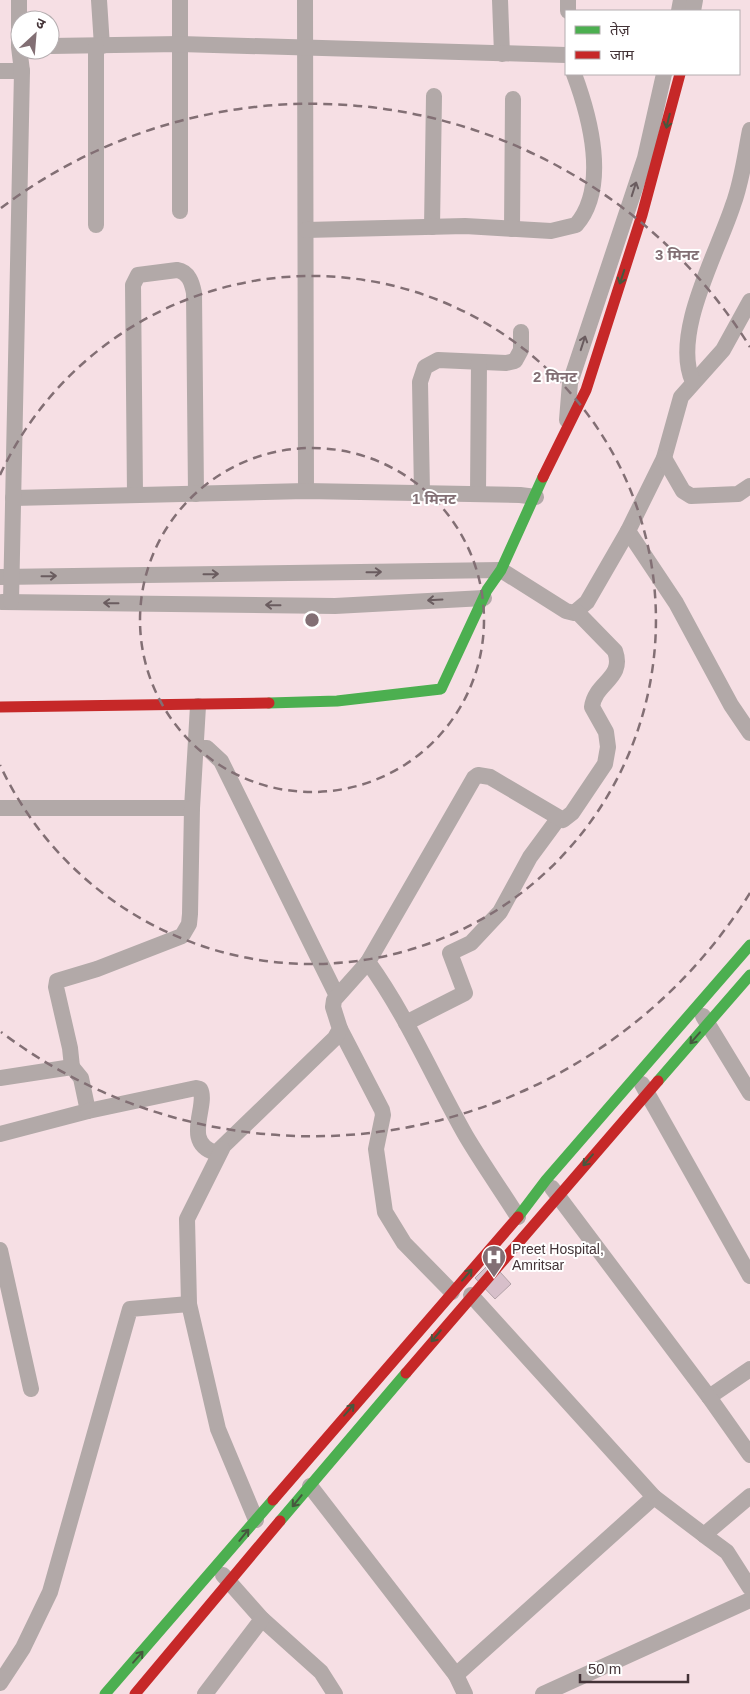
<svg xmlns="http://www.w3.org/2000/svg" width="750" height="1694" font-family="Arial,'Noto Sans Devanagari',sans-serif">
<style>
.building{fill:#d7bfca;stroke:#b2a2a8}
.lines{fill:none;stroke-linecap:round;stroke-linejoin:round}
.street{stroke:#b2a9a8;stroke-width:16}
.fast{stroke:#4caf50;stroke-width:11}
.jam{stroke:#c62828;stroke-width:11}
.oneway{stroke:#46583e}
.oneway2{stroke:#6a5c5f}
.ring{fill:none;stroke:#826f74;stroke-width:2.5;stroke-dasharray:9 6}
.labels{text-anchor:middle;stroke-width:4;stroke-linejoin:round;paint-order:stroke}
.poi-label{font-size:14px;fill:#433337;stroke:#fff;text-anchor:start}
.centre{fill:#826f74;stroke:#fff;stroke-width:2.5}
.ring-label{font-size:15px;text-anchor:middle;font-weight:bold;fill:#826f74;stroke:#fff;stroke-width:4;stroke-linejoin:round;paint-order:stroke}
</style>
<rect width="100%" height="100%" fill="#f6dfe4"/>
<!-- building -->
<path class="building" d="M491,1262L511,1284L495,1299L475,1278Z"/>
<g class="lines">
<!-- street -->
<g class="street">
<path d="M99,0L102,46"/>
<path d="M180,0V211"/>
<path d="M305,0L306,491"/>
<path d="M500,0L502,54"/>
<path d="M568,11V0"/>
<path d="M679,11L681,0"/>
<path d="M693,11L695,0"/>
<path d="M50,46L180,44L566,55"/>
<path d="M96,46V225"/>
<path d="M0,71H22"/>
<path d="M432,227L434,96"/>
<path d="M512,229L513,99"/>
<path d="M306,230L465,226L551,231L576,225C609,187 590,117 574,74"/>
<path d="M750,301L723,350L681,397L664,458L628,531L676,603L731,705L750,733"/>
<path d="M693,382C671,334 718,252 733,205C742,181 745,155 750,130"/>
<path d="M567,420L570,383L645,158L664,74"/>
<path d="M664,458L683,491L691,496L738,494L750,486"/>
<path d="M422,493L420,382L425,367L438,360L506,363L515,361L521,350V332"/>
<path d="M478,494L479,362"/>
<path d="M135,495L133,285L138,275L177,270C189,272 192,283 194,293L196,494"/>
<path d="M13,498L306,491L520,495L536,497"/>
<path d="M0,577L501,570L566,611L574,613L587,602L628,531"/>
<path d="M2,602L335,606L484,598"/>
<path d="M11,602L22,71L19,47V0"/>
<path d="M196,748H207L221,761L337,996"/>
<path d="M0,808H192L198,706"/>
<path d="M703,1016L750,1093"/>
<path d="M406,1023L465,993L450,953L471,943L500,912L530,857L558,819"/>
<path d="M340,1029L382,1110L383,1115L376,1149L385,1212L404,1243L452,1292"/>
<path d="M72,1067L70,1048L56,987L57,981L97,969L182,936L189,924L190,914L192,808"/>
<path d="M0,1078L72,1067L81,1078L88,1111L0,1134"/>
<path d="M642,1084L750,1276"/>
<path d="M88,1111L196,1088L200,1089C209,1105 181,1143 216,1153L335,1038L340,1029L333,1007L334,1000L368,962"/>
<path d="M222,1149L187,1219L189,1304L218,1429L256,1520"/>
<path d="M552,1188L709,1397L750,1369"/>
<path d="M518,1217C501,1190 482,1163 466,1136C433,1078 407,1016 368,962L474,778L478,775L490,777L563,820L572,813L605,764L608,747L606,732L592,707C595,682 625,679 615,651L577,612"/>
<path d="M0,1250L31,1389"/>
<path d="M709,1397L750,1455"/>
<path d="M310,1486L456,1675L654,1497L471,1295"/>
<path d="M654,1497L704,1535L750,1496"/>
<path d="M704,1535L727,1552L750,1588"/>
<path d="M223,1575L262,1619L321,1672L335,1694"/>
<path d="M456,1675L465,1694"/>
<path d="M0,1683L23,1648L50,1592L130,1309L189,1304"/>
<path d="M205,1694L262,1619"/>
<path d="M543,1694L750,1600"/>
</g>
<!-- fast -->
<g class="fast">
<path d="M269,703L337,701L441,689L487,590L501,570L543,477"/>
<path d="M658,1081L750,975"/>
<path d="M518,1217L546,1180L750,945"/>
<path d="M280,1521L406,1373"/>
<path d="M105,1694L273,1500"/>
</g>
<!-- jam -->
<g class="jam">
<path d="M543,477L586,390L642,215L680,74"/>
<path d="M0,707L269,703"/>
<path d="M406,1373L658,1081"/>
<path d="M273,1500L518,1217"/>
<path d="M135,1694L280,1521"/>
</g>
</g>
<!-- one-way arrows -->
<defs><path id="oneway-shaft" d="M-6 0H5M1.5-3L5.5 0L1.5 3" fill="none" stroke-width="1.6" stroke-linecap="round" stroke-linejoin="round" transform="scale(1.25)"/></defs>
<g class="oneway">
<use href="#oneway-shaft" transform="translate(668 121) rotate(104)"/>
<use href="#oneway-shaft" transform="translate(622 277) rotate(108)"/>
<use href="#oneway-shaft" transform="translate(695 1038) rotate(131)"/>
<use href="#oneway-shaft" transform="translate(588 1160) rotate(131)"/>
<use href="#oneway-shaft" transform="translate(467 1275) rotate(-49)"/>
<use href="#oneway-shaft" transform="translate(436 1336) rotate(130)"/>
<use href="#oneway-shaft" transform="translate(349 1410) rotate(-49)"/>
<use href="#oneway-shaft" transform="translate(297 1501) rotate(129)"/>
<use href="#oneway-shaft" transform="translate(244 1535) rotate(-51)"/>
<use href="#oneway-shaft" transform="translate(138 1657) rotate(-49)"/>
</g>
<g class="oneway2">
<use href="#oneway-shaft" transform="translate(634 189) rotate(-72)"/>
<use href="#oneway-shaft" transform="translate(583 343) rotate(-72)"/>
<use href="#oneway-shaft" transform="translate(374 572) rotate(-1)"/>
<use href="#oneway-shaft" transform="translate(211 574) rotate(-1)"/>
<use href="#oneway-shaft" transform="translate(49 576) rotate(-1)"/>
<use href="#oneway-shaft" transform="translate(435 600) rotate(177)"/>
<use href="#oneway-shaft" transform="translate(111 603) rotate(-179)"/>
<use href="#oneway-shaft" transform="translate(273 605) rotate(-179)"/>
</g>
<!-- distance rings -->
<g class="ring">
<circle cx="312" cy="620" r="172"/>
<path d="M0 475A344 344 0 1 1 0 765"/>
<path d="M750 893A516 516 0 0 1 1 1032M1 208A516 516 0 0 1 750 347"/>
</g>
<!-- icons -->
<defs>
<g id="hospital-pin" transform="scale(1.25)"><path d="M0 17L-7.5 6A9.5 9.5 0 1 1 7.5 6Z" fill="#826f74" stroke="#fff"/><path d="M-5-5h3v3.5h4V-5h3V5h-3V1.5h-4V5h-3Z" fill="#fff"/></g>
</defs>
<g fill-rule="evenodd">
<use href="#hospital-pin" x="494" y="1257"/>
</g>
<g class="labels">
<!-- poi labels -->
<g class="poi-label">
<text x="512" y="1254">Preet Hospital,<tspan x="512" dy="16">Amritsar</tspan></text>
</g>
</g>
<circle cx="312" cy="620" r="8" class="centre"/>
<g class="ring-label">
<text x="677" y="260">3 मिनट</text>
<text x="555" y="382">2 मिनट</text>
<text x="434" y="504">1 मिनट</text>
</g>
<!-- legend -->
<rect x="565" y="10" width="175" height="65" fill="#ffffff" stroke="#b4adaf"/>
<rect x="575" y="26" width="25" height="8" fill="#4caf50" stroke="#b4adaf"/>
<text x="610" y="35" font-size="15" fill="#433337">तेज़</text>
<rect x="575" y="51" width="25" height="8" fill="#c62828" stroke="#b4adaf"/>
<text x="610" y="60" font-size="15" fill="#433337">जाम</text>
<!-- north arrow -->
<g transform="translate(35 35) rotate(26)"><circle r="24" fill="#ffffff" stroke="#b4adaf"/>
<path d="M0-4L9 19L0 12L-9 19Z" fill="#826f74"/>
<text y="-8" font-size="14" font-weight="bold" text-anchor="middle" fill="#433337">उ</text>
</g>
<!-- scale -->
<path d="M580 1674v8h108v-8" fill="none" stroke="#433337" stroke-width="2.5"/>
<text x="588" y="1674" font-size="15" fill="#433337" stroke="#ffffff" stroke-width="4" paint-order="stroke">50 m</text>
</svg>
